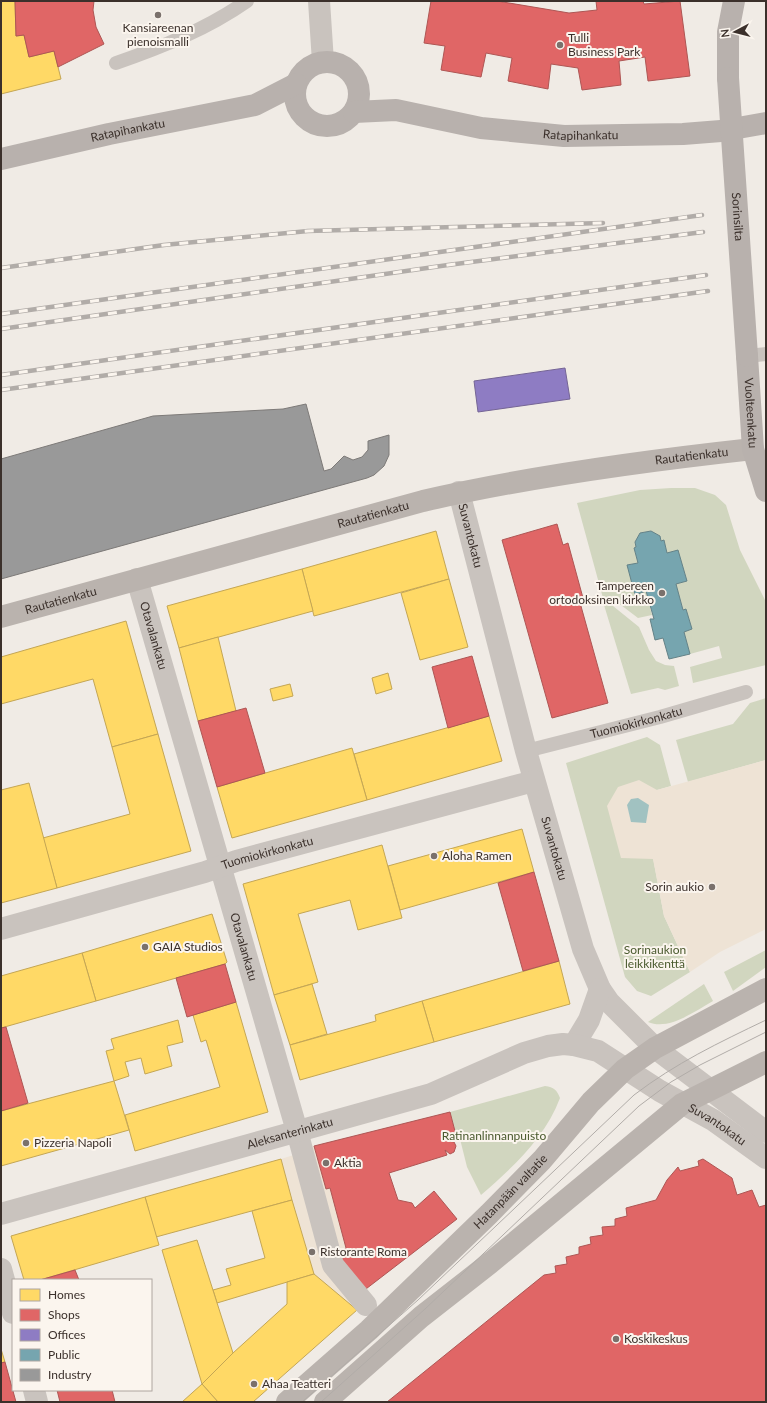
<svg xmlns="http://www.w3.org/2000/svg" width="767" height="1403" font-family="Lato,sans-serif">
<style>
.green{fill:#d1d6bf}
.plaza{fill:#eee3d5}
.water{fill:#a1c2c1}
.homes{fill:#ffd966;stroke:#c4a654}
.shops{fill:#e06666;stroke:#ae5654}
.offices{fill:#8e7cc3;stroke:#756595}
.public{fill:#76a5af;stroke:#648287}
.industry{fill:#999;stroke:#7d7a78}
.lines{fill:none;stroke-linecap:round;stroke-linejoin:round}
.lane{stroke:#c9c3be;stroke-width:14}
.street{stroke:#c9c3be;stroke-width:22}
.secondary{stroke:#bab3ae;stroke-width:22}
.primary{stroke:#b8b1ad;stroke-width:22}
.tram{stroke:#b1aca8;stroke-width:1}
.rail-casing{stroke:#b1aca8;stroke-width:4.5}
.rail{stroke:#fbf5ee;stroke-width:3;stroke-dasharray:9;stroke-linecap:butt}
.primary-bridge{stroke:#b8b1ad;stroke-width:22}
.poi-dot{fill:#7a716c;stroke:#fbf5ee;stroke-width:1.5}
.labels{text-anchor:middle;stroke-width:4;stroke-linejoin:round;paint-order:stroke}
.poi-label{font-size:12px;fill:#3b302b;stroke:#fbf5ee;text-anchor:start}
.street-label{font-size:12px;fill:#3b302b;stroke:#fbf5ee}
.park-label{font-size:12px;fill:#4a5a2e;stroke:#fbf5ee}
</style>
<rect width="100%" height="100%" fill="#f0ebe5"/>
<!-- green -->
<g class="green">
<path d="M671,488H695L715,495L726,505L740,550L766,602V665L693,683L690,667L722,658L719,646L690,654L684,632L692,629L686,609L683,610L676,584L687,581L678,551L667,553L664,540L661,541L660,536L651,531L640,533L635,542L636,547L634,548L638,563L628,565L635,595L646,591L652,615L638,618L613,599L603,598L577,503L640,490Z"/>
<path d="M608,604L613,606L639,627L649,650L656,661L665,665L674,666L679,686L665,690L658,688L631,694L604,605Z"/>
<path d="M766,698V760L688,782L676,740L733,724L750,703Z"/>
<path d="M647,737L660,745L671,786L657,790L653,858L664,916L690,972L651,996L637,991L625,977L566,763Z"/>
<path d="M766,950V967L733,991L724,972Z"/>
<path d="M704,984L713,1001C695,1011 669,1031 648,1022Z"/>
<path d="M545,1086C554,1087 557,1090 560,1098C545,1138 512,1168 481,1195L467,1167L459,1135H456L450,1112Z"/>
</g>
<!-- plaza -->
<g class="plaza">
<path d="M766,760V929L720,952L690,972L664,916L653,859L621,858L607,806L618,787L639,780L657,790Z"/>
<path d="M314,1146L330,1188L346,1248L340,1253L357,1310L314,1274L281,1159L303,1152Z"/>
</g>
<!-- water -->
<path class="water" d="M638,798L649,805L646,823L631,822L627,805L631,799Z"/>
<!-- homes -->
<g class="homes">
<path d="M1,1H15L16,36L24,35L29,57L54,51L61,79L1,94Z"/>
<path d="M436,531L449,579L314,616L302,569Z"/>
<path d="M302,569L313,611L179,648L167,606Z"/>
<path d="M449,579L468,647L420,660L401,593Z"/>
<path d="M126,621L158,734L112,747L93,679L1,704V657Z"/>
<path d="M218,637L236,711L198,721L179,648Z"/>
<path d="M388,673L392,689L376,694L372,678Z"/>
<path d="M290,684L293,696L273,701L270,689Z"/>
<path d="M489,716L502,761L367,800L354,754Z"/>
<path d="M158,734L191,851L57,888L43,838L130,814L112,747Z"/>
<path d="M352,748L367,800L232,838L217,787Z"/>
<path d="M29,783L57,888L1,903V790Z"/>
<path d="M522,829L534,872L400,910L388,866Z"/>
<path d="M382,845L402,918L358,930L350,900L298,914L318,982L274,995L243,884Z"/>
<path d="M212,914L227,962L225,964L96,1001L82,953Z"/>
<path d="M82,953L96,1001L1,1028V976Z"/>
<path d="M559,961L570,1004L434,1042L422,1001Z"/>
<path d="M312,984L327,1034L290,1045L274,995Z"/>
<path d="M422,1001L434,1042L300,1080L290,1045L376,1021L375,1015Z"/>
<path d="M236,1002L268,1112L135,1151L125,1115L220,1087L206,1040L201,1042L193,1015Z"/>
<path d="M178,1020L183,1042L167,1046L172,1066L145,1074L141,1058L125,1062L129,1076L114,1081L106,1051L114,1049L111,1039Z"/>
<path d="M114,1081L129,1130L1,1166V1111Z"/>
<path d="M281,1159L292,1200L156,1237L145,1197Z"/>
<path d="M145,1197L159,1245L40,1280H24L11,1236Z"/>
<path d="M292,1200L314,1274L217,1303L213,1290L231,1285L226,1269L265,1258L252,1211Z"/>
<path d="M197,1240L233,1353L202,1384L162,1250Z"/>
<path d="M314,1274L357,1310L253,1402H218L202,1384L233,1353L287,1304V1282Z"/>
<path d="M1,1349L5,1362L1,1363Z"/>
<path d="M202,1384L218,1402H182Z"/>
</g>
<!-- shops -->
<g class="shops">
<path d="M15,1H94L93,10L96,27L104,44L58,67L54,51L29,57L24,35L16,36Z"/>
<path d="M431,1H497L569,13L597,10L596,1H643L644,4L680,1L690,76L648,81L645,57L619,61L621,85L582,90L578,68L551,64L548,89L508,81L512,58L486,53L481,77L441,70L445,46L424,43Z"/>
<path d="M557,524L563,545L568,543L583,598L579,599L608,703L552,718L502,540Z"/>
<path d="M472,656L489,716L448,728L432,667Z"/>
<path d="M246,708L265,773L217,787L198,721Z"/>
<path d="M534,872L559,961L523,971L498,883Z"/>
<path d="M225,964L236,1002L187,1017L176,978Z"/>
<path d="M6,1027L28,1103L1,1111V1028Z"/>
<path d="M450,1112L456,1135L447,1138L448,1141L454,1142L456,1146L454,1152L450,1154L445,1150L447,1155L389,1173L398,1200L412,1203L415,1208L434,1191L457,1219L362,1292L334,1258L346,1248L330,1188L326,1189L314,1146Z"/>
<path d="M703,1159L732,1178L737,1195L752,1190L759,1207L766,1205V1402H387L544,1275L556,1273L555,1266L567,1264L566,1257L579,1254V1247L591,1244L590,1237L603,1235L602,1227L615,1226V1219L627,1216L626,1208L656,1200L667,1180L678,1167L680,1171L699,1166L698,1161Z"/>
<path d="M75,1270L79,1280H40Z"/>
<path d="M5,1362L16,1402H1V1363Z"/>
<path d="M57,1390H112L115,1402H60Z"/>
</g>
<!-- offices -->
<path class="offices" d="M565,368L570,399L478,412L474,381Z"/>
<!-- public -->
<path class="public" d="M651,531L660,536L661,541L664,540L667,553L678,550L687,581L676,584L683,610L686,609L692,629L684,632L690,654L669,659L663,638L655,640L650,619H654L646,591L635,595L627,565L638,563L634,548L636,547L635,542L640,533Z"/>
<!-- industry -->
<path class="industry" d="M306,404L324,471L331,469L344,456L353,460L362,457L368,450V441L389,435V455L384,466L374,475L367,478L1,579V459L153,416L283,409Z"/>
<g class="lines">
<!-- lane -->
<g class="lane">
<path d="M116,63C162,47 207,29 247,1"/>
<path d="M747,356L766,354"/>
<path id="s1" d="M526,751L660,717L746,692"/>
</g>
<!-- street -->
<g class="street">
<path d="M319,1L323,62"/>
<path id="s2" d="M459,492L526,751L583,949L600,989L609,1002L655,1048L766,1132"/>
<path id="s3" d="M137,579L297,1131L333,1265L366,1305"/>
<path id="s4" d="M1,929L205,872L236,861L534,781"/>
<path d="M574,1045L589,1020L600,989"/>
<path id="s5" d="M1,1214L431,1094L524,1053L548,1046L563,1044L574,1045L598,1051L660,1091L713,1120L766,1158"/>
<path d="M1,1269L13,1313"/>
<path d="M34,1390L37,1402"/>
</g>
<!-- secondary -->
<g class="secondary">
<path id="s6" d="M1,617L423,501C531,476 643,461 753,449"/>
<path id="s7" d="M287,1402L369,1330L489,1214L542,1160L591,1102L625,1069L655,1048L766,989"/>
<path d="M325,1402L421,1317L490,1263L682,1104L766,1062"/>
</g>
<!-- primary -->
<g class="primary">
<circle cx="327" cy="94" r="32"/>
<path d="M728,78V32L734,1"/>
<path id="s8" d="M354,112L396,110L481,128L564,136L683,134L721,131L766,123"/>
<path id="s9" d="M1,159L109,134L255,105L296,84"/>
<path id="s10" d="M747,356L753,449L766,491"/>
</g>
<!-- tram -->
<g class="tram">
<path d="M302,1402L418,1300L634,1095C676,1063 718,1043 766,1020"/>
<path d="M321,1402L425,1309L639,1106L671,1082L700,1065L766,1032"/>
</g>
<!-- rail casing -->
<g class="rail-casing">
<g id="rail">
<path d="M1,268L164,245L308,231L603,223"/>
<path d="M1,314L702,215"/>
<path d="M1,329L448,265L703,232"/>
<path d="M1,375L706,275"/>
<path d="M1,390L708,291"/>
</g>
</g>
<!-- rail -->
<use href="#rail" class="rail"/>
<!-- primary-bridge -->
<path class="primary-bridge" id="s11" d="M728,78L747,356"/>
</g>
<!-- markers -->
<g class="poi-dot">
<circle cx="158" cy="15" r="4"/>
<circle cx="560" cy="45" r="4"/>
<circle cx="662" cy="593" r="4"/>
<circle cx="434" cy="856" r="4"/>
<circle cx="712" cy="887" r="4"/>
<circle cx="145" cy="947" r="4"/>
<circle cx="26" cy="1143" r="4"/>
<circle cx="326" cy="1163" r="4"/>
<circle cx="312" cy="1252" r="4"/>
<circle cx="616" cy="1339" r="4"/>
<circle cx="254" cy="1384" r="4"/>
</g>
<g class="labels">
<!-- poi labels -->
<g class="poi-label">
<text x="158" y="32" text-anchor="middle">Kansiareenan<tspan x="158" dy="14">pienoismalli</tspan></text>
<text x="568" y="42">Tulli<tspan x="568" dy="14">Business Park</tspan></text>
<text x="654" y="590" text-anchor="end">Tampereen<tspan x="654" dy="14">ortodoksinen kirkko</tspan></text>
<text x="442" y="860">Aloha Ramen</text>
<text x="704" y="891" text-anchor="end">Sorin aukio</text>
<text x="153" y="951">GAIA Studios</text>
<text x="34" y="1147">Pizzeria Napoli</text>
<text x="334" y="1167">Aktia</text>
<text x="320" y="1256">Ristorante Roma</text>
<text x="624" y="1343">Koskikeskus</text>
<text x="262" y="1388">Ahaa Teatteri</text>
</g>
<!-- street labels -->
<g class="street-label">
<text dy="4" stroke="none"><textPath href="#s9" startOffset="130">Ratapihankatu</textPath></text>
<text dy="4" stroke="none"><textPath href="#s8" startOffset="229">Ratapihankatu</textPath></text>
<text dy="4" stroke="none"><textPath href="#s11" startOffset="139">Sorinsilta</textPath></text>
<text dy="4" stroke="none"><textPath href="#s10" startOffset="57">Vuolteenkatu</textPath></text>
<text dy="4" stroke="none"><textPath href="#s6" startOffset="710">Rautatienkatu</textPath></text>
<text dy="4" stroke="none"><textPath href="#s6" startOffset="386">Rautatienkatu</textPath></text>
<text dy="4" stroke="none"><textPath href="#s2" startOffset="45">Suvantokatu</textPath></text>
<text dy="4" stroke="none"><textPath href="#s6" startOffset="62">Rautatienkatu</textPath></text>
<text dy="4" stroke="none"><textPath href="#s3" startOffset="59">Otavalankatu</textPath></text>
<text dy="4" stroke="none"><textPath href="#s1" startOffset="114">Tuomiokirkonkatu</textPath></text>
<text dy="4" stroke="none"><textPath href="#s2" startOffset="369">Suvantokatu</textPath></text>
<text dy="4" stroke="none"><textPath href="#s4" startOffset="277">Tuomiokirkonkatu</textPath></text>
<text dy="4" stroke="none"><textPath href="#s3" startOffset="383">Otavalankatu</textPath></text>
<text dy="4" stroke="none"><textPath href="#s5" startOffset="764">Suvantokatu</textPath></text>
<text dy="4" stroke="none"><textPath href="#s5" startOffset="300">Aleksanterinkatu</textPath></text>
<text dy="4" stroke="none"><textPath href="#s7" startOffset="307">Hatanpään valtatie</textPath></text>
</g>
<!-- park labels -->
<g class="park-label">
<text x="655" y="954">Sorinaukion<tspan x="655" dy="14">leikkikenttä</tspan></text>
<text x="494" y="1140">Ratinanlinnanpuisto</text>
</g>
</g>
<!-- border -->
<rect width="767" height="1403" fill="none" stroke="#3b302b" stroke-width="4"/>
<!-- legend -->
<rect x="12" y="1279" width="140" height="112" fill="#fbf5ee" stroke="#aea6a0"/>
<rect x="20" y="1289" width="20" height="12" fill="#ffd966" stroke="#aea6a0"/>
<text x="48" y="1299" font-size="12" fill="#3b302b">Homes</text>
<rect x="20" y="1309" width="20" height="12" fill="#e06666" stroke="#aea6a0"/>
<text x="48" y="1319" font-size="12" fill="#3b302b">Shops</text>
<rect x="20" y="1329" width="20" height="12" fill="#8e7cc3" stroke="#aea6a0"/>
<text x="48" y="1339" font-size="12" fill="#3b302b">Offices</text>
<rect x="20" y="1349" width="20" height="12" fill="#76a5af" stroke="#aea6a0"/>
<text x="48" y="1359" font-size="12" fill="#3b302b">Public</text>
<rect x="20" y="1369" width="20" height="12" fill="#999999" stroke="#aea6a0"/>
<text x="48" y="1379" font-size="12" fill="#3b302b">Industry</text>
<!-- north arrow -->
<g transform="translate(735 32) rotate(263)" stroke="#fbf5ee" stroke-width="3" paint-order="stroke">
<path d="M0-3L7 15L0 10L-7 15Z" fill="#3b302b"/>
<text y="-6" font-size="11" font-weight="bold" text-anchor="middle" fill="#3b302b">N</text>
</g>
</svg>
